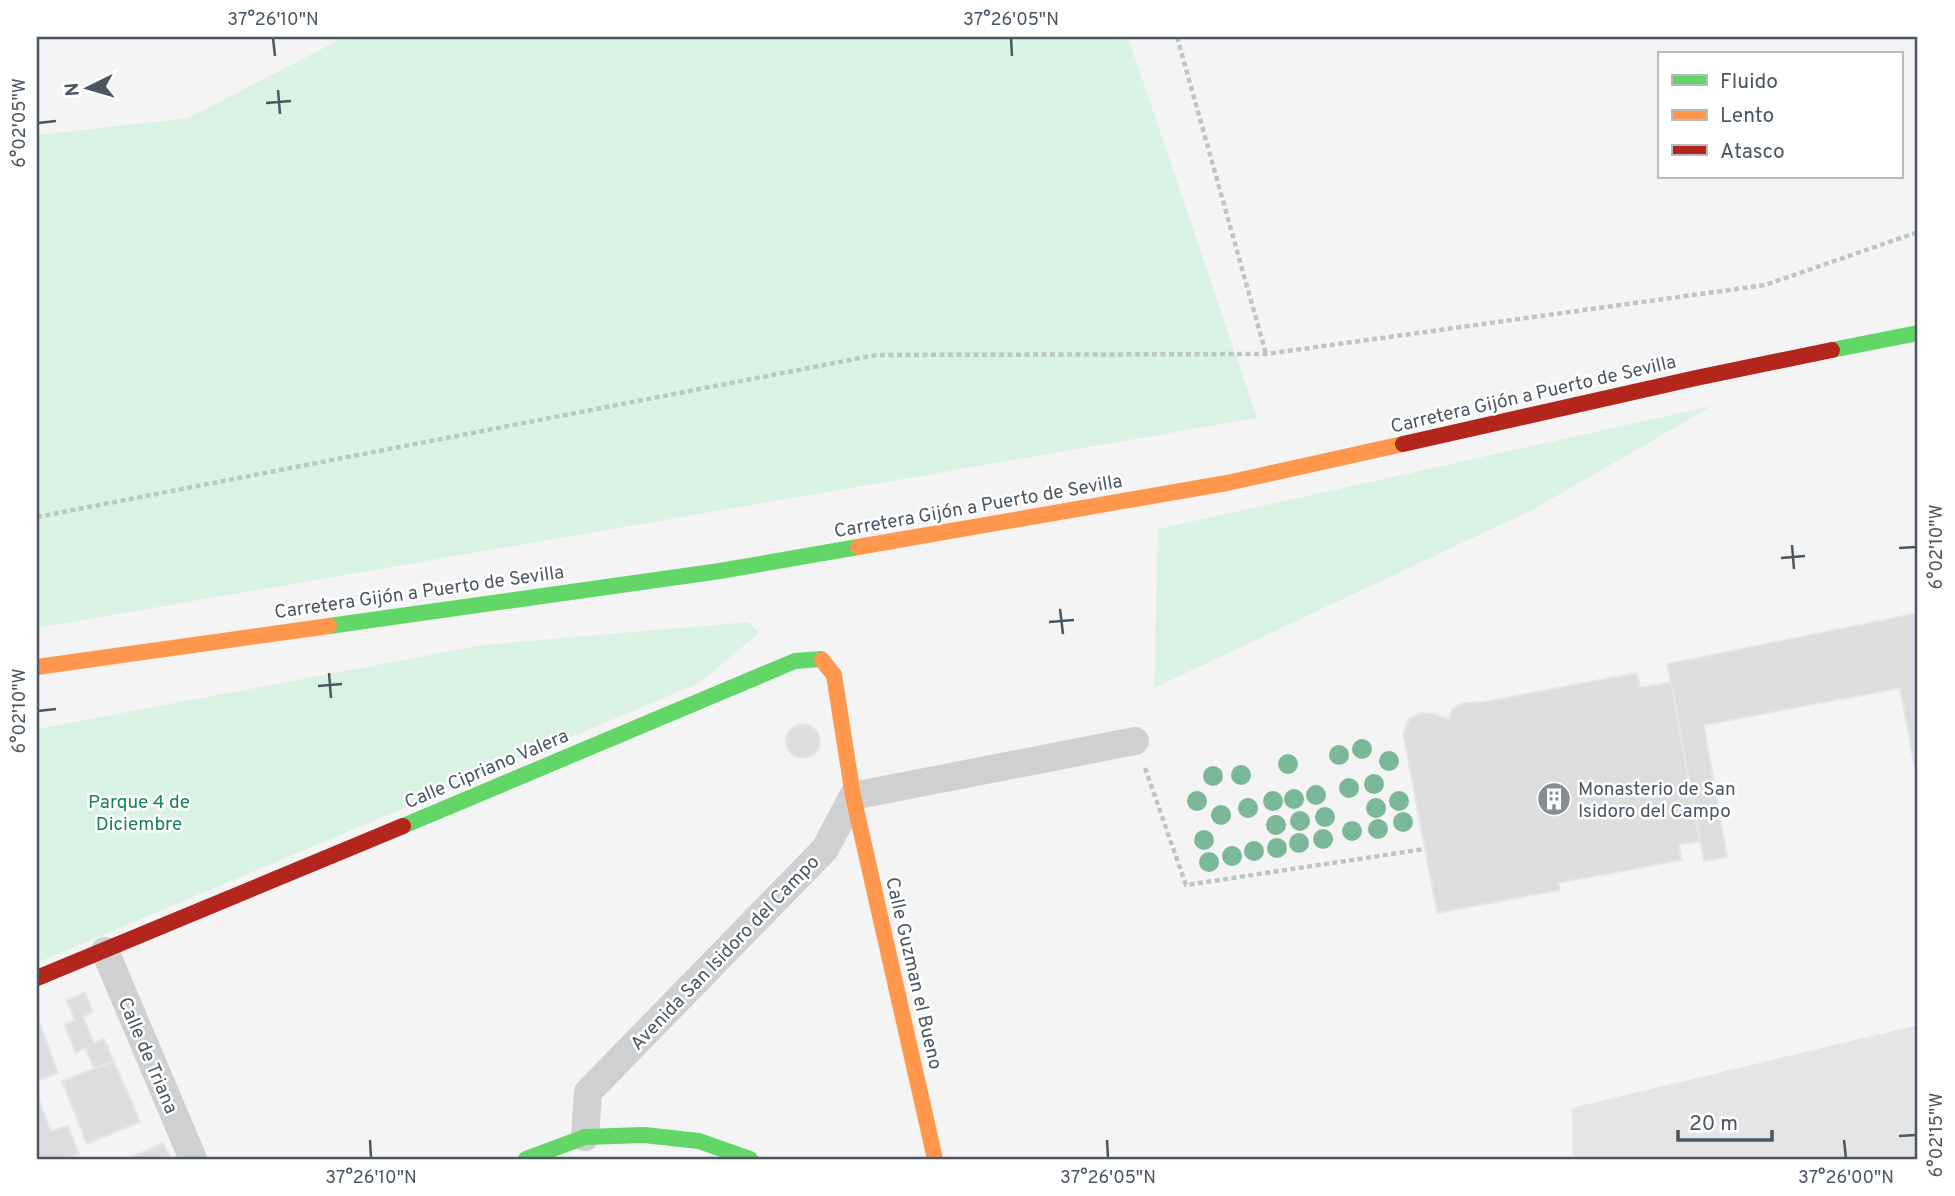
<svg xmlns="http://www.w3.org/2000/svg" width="1955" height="1196" font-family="Overpass,sans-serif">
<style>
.education{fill:#e6e5e6}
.green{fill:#d9f2e3}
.building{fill:#ddddde;stroke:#e5e6e7;stroke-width:2}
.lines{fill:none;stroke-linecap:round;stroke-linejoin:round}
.path{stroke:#bcc7c4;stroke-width:4.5;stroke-dasharray:5 3.5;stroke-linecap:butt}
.street{stroke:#ced0d2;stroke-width:28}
.fast{stroke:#63d668;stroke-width:16}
.slow{stroke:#ff974d;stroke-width:16}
.jam{stroke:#b3261e;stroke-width:16}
.tree{fill:#7ab899}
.ticks{fill:none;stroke:#4a5661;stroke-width:2.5}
.labels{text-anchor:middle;stroke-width:5;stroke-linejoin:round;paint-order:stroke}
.street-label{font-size:19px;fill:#4a5661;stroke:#fff}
.poi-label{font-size:19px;fill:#4a5661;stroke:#fff;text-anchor:start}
.park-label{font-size:19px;fill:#17864f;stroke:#fff}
.neatline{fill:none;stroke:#4a5661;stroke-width:2.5}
.ticks-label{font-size:18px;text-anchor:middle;fill:#4a5661}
</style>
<rect width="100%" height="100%" fill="#f4f4f4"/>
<!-- education -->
<path class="education" d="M1918,1025V1159H1573L1572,1108Z"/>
<!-- green -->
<g class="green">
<path d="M345,37H1128L1257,418L37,628V135L188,118Z"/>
<path d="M1712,406L1534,509L1154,688L1158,529Z"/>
<path d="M749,622L759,633L699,683L37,963V729L483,645Z"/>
</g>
<!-- building -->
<g class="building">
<path d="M1918,613V786L1900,688L1704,725L1727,857L1704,861L1667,664Z"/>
<path d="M1637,673L1640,688L1671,682L1700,841L1679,845L1682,860L1558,883L1560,890L1437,913L1403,733L1410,718L1422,713L1434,714L1448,720L1452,709L1464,703L1483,702Z"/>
<circle cx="803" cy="741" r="17"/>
<path d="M85,992L93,1012L83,1017L94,1043L104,1039L114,1061L94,1069L85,1048L76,1053L64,1025L75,1020L66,1000Z"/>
<path d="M37,1018H38L58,1073L37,1081Z"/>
<path d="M114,1061L140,1122L87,1144L62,1081Z"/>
<path d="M37,1095L51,1131L68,1126L79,1154L64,1159H37Z"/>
<path d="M163,1143L171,1159H127Z"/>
</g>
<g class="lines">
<!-- path -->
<g class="path">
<path d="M1177,37L1266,354"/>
<path d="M37,517L876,355L1266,354L1765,285L1918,232"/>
<path d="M1145,768L1186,885L1425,849"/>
</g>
<!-- street -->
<g class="street">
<path d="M105,951L193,1159"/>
<path d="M585,1137L588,1092L825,849L853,796L1135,741"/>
</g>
<!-- fast -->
<g class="fast">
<path d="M1832,350L1918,333"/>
<path d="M329,626L720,571L858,547"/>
<path d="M403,826L795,661L821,659L822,660"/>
<path d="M526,1159L585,1137L644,1135L699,1141L750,1159"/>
</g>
<!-- slow -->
<g class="slow">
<path d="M858,547L1227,483L1403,444"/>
<path d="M822,660L834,675L853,796L935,1159"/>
<path d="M37,667L329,626"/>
</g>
<!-- jam -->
<g class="jam">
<path d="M1403,444L1696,378L1832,350"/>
<path d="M37,978L403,826"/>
</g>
</g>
<!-- trees -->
<g class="tree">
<circle cx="1362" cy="749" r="10"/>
<circle cx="1339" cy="755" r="10"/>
<circle cx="1389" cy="761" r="10"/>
<circle cx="1288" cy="764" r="10"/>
<circle cx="1241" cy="775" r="10"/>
<circle cx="1213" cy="776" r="10"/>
<circle cx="1374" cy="784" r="10"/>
<circle cx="1349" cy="788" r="10"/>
<circle cx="1316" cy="795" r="10"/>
<circle cx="1294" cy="799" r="10"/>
<circle cx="1197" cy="801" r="10"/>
<circle cx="1273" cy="801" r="10"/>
<circle cx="1399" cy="801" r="10"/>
<circle cx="1248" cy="808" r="10"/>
<circle cx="1376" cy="808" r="10"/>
<circle cx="1221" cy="815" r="10"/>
<circle cx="1325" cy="817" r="10"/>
<circle cx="1300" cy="821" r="10"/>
<circle cx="1403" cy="822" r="10"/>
<circle cx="1276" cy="825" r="10"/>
<circle cx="1378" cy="829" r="10"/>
<circle cx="1352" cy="831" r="10"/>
<circle cx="1323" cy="839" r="10"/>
<circle cx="1204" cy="840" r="10"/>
<circle cx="1299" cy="843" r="10"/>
<circle cx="1277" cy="848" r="10"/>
<circle cx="1254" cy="851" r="10"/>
<circle cx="1232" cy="856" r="10"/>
<circle cx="1209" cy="862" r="10"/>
</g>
<!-- ticks -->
<path class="ticks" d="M273,38L275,56M1011,38L1012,56M278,90L280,114M266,103L291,101M38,123L56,121M1792,545L1794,569M1899,548L1916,547M1781,558L1805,556M1060,609L1063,634M1049,622L1074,620M329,673L331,698M318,686L342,684M38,711L56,709M1899,1136L1916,1135M370,1140L371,1158M1107,1140L1108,1158M1844,1140L1846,1158"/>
<!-- icons -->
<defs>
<g id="building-disc" transform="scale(1.75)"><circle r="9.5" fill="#868d94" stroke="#fff"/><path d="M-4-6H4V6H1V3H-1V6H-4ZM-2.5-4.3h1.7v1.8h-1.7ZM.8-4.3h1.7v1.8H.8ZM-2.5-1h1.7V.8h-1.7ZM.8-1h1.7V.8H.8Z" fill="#fff"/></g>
</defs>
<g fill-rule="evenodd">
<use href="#building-disc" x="1554" y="799"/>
</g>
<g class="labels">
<!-- street labels -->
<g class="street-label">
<text transform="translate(1533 393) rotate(-13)" y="7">Carretera Gijón a Puerto de Sevilla</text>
<text transform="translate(978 505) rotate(-10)" y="7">Carretera Gijón a Puerto de Sevilla</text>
<text transform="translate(419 591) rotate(-8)" y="7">Carretera Gijón a Puerto de Sevilla</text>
<text transform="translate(486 768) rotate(-23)" y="7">Calle Cipriano Valera</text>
<text transform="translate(724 952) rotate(-46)" y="7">Avenida San Isidoro del Campo</text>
<text transform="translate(915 973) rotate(77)" y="7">Calle Guzman el Bueno</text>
<text transform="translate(149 1055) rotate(67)" y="7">Calle de Triana</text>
</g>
<!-- poi labels -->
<g class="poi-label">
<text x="1578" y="795">Monasterio de San<tspan x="1578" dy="22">Isidoro del Campo</tspan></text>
</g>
<!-- park labels -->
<g class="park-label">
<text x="139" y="808">Parque 4 de<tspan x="139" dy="22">Diciembre</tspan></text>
</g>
</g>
<!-- border -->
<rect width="1955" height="1196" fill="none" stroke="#ffffff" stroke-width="77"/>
<!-- legend -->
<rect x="1658" y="52" width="245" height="126" fill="#ffffff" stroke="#b7bbc0" stroke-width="2"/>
<rect x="1672" y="75" width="35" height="10" fill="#63d668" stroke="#b7bbc0" stroke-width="2"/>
<text x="1720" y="88" font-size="21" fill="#4a5661">Fluido</text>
<rect x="1672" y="110" width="35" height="10" fill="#ff974d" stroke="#b7bbc0" stroke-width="2"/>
<text x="1720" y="122" font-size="21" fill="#4a5661">Lento</text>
<rect x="1672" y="145" width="35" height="10" fill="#b3261e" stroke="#b7bbc0" stroke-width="2"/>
<text x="1720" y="158" font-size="21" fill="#4a5661">Atasco</text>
<!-- north arrow -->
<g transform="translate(88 88) rotate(265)" stroke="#ffffff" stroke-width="5" paint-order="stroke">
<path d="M0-5L12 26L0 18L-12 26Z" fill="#4a5661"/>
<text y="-10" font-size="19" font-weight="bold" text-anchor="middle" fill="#4a5661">N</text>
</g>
<!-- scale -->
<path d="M1678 1130v10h94v-10" fill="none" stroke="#4a5661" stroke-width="3.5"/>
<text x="1689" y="1130" font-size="21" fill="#4a5661" stroke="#ffffff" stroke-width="5" paint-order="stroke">20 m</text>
<rect x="38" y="38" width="1878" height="1120" class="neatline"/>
<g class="ticks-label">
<text x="273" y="25">37°26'10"N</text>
<text x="1011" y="25">37°26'05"N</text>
<text transform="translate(19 123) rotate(-90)" y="6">6°02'05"W</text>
<text transform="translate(1936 547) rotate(-90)" y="6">6°02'10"W</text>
<text transform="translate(19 711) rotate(-90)" y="6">6°02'10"W</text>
<text transform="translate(1936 1135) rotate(-90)" y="6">6°02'15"W</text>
<text x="371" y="1183">37°26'10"N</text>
<text x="1108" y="1183">37°26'05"N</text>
<text x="1846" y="1183">37°26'00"N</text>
</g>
</svg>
